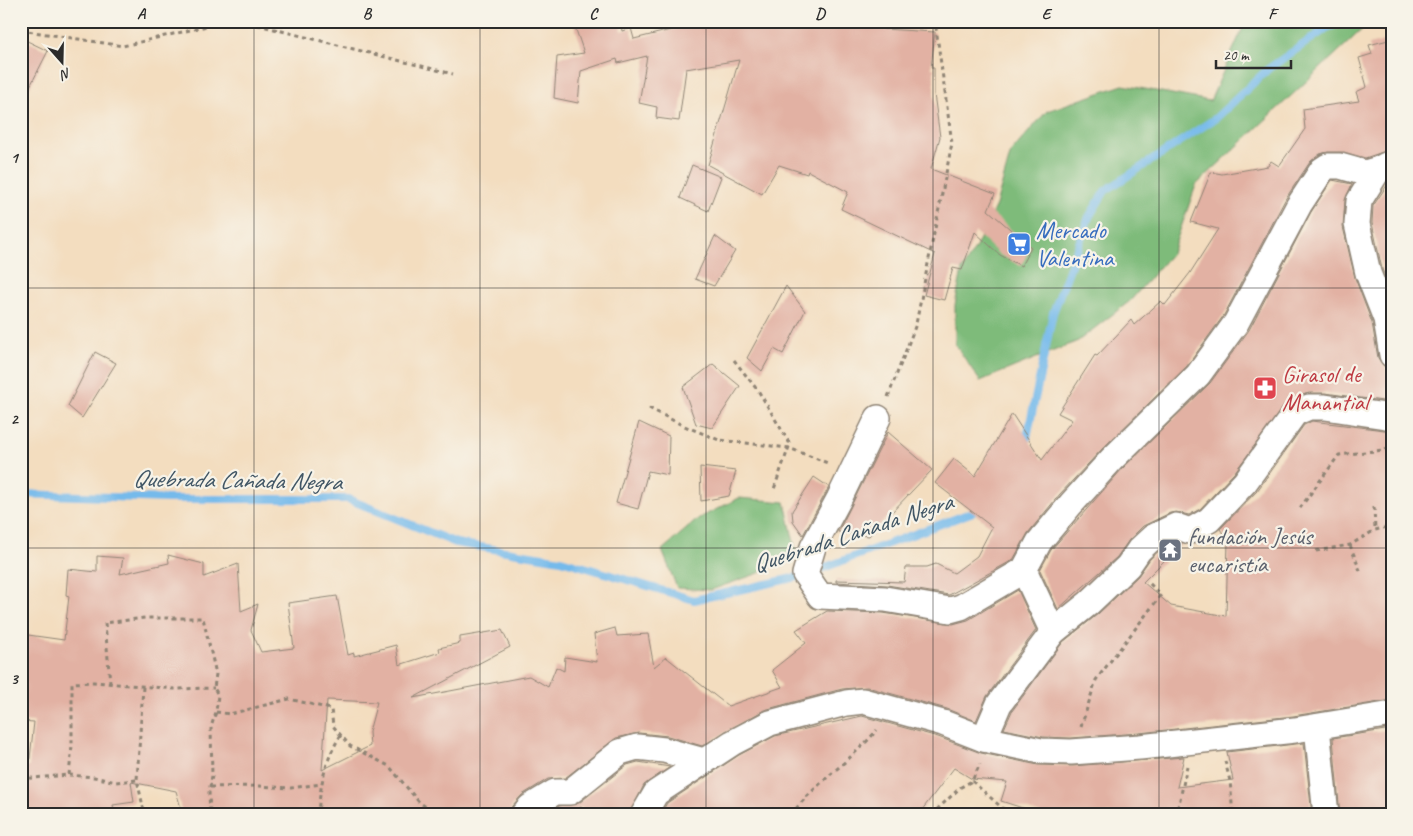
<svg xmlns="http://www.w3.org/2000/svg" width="1413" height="836" font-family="Caveat,sans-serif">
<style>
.forest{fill:#7ebb7a;stroke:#547352}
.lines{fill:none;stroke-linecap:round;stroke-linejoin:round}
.stream{stroke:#74baeb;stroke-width:8}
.building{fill:#e2b1a3;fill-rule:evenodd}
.minor-casing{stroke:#8f8475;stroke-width:28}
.path{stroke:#8f8475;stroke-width:3;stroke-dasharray:4 4;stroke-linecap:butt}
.minor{stroke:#fff;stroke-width:25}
.grid{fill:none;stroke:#2b2b2b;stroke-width:1;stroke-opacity:0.55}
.labels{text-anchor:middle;stroke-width:4.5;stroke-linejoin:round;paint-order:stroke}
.shop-label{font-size:24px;fill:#366cbe;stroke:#f7f3e8;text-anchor:start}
.health-label{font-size:24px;fill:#be3a42;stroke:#f7f3e8;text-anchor:start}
.worship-label{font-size:24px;fill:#5b616d;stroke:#f7f3e8;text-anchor:start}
.water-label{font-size:25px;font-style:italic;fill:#415665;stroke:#f7f3e8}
.neatline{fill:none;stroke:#2b2b2b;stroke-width:2}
.grid-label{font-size:16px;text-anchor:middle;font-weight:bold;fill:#2b2b2b}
</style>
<rect width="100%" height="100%" fill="#f7f3e8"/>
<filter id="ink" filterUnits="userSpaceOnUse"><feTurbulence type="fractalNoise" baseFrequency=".02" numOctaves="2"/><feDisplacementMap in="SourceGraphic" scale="10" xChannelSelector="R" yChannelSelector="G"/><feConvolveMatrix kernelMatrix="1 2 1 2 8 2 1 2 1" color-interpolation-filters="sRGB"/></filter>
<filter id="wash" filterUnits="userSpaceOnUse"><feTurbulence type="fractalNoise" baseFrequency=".0096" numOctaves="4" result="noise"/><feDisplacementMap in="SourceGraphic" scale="20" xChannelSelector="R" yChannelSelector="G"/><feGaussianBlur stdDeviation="1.12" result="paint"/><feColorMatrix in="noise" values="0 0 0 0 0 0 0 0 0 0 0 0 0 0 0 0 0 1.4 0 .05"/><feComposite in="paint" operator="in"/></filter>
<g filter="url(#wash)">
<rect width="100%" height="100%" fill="#f3ddbf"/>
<!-- forest -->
<g class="forest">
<path d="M1246,21H1371L1196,185L1172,253L1130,301L1078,341L980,381L955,344V305L962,270L976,247L996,205L1011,152L1047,111L1123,85L1210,101Z"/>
<path d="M739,498L785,502L796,552L759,573L711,590L677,588L662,550L699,518Z"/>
</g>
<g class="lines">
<!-- stream -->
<g class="stream">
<path d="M1025,447L1053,313L1089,217L1105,191L1216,118L1268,69L1327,28L1344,21"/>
<path d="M21,494L168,499H348L456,543L561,560L694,600L802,576L981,509"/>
</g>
</g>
<g id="blocks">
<!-- building -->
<g class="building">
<path d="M573,21H620L622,31L631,28L634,39L683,27L682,21H891L883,29L935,32L931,68H934V94L940,137L931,169L995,194L988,210L1031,247L1021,266L1000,255L975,232L962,270L953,268L944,300L924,295L935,254L841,209L848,192L808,171L807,174L779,165L762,194L708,165L739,60L686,69L679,121L656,118L657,107L639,103L647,56L618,63L617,59L581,71L578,103L554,98L557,57L584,53Z"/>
<path d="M21,38L48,51L21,104Z"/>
<path d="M1392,39V152L1386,151L1365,158L1344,152H1328L1320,154L1310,162L1286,198L1224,315L1187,366L1102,449L1060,494L1028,533L1013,560L949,595L887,585L836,582V580L904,582L906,567H927L936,564L954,573L977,556L992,527L935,483L954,459L975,476L1012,414L1042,460L1072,420L1058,413L1095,355L1097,356L1131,320L1134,325L1161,301L1165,305L1190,273L1218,229L1191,222L1211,172L1222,174L1268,166L1271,161L1279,166L1305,129L1303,109L1359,101L1356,92L1367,87L1359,58L1372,54L1369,45Z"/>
<path d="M692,165L721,177L708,211L680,198Z"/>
<path d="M1392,178V294L1382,269L1372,223L1373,206Z"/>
<path d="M1332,180L1352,184L1345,200L1343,227L1355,278L1372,323L1378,358L1386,368L1390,402L1325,393H1309L1289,400L1234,473L1200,509L1189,515L1176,512L1170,513L1143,526L1129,540L1117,557L1058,609L1040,570L1051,550L1122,469L1210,383L1249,330L1311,212Z"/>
<path d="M715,236L735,251L714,286L695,279Z"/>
<path d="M786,286L805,311L783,354L774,349L762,371L747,358Z"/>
<path d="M95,352L116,363L82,418L68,406Z"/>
<path d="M713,364L740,386L712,428L696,424L683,387Z"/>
<path d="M1312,421L1392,431V700L1293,716L1139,733L1071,738L1043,737L1004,729L1012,711L1063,642L1098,614L1138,576L1150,559L1161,549L1177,542L1182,543L1143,582L1171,606L1226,616L1228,541L1220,529L1257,491L1304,425Z"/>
<path d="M639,422L669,436L668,475L648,471L638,509L616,503Z"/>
<path d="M888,432L932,470L869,536L838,532Z"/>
<path d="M700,467L736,471L729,496L701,501Z"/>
<path d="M814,477L829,487L803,535L793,521L792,511Z"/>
<path d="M168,555L204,564V577L238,564L241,611L258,604L251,630L261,652L294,648L288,603L337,596L348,655L354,653V656L396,645L399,665L440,652L439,648L460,643V637L502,630L510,647L413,698L529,676L548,687L556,667L564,671L565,657L597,662L594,634L615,628L617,636L648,634L654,667L666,657L728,706L782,687L772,670L806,643L796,630L827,611L883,613L953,624L968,620L1018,590L1036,630L987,696L976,721L947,709L867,687L842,689L764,710L702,746L668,736L639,733L616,738L565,778L548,779L522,795L512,806L509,815H183L176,791L131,782L134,802L113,805L115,815H21V768L29,767L34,722L21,721V634L64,640L69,596L66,595L68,569L97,572V556L123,558L120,574L169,563ZM327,700L377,702L369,732L370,746L322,770Z"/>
<path d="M862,716L938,737L981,753L1038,765L1072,766L1184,757L1177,787L1233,780L1227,752L1304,743L1312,815L1054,813L1053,815H1044L1001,801L1007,782L972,779L954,768L918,815H660L667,803L739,755L775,736Z"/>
<path d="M1392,729V815H1340L1333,738Z"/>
<path d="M638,762L670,767L644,785L629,815H589L581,807L571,815H545L559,806L579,803L627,765Z"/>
</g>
</g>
</g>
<g filter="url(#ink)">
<use href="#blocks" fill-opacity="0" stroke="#8f8475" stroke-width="1"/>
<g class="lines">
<!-- minor casing -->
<g class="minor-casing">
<g id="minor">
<path d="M1386,165L1379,169L1359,201L1357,224L1368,273L1386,319L1392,355"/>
<path d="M878,418L839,499L813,547L805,574L820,596L885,599L950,610L961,607L1024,570"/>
<path d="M1053,632L1024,570L1039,542L1071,504L1112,459L1198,375L1236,323L1299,205L1322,170L1328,166H1340L1365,173L1379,169"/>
<path d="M1317,727L1326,815"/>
<path d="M984,739L999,704L1053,632L1089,603L1128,566L1139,550L1153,537L1176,526L1190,531L1209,520L1245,482L1295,413L1309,407H1325L1392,417"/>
<path d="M523,815L530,807L555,792H570L620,752L637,747L664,750L704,761"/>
<path d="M643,815L656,793L732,743L770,723L846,703L863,701L943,723L984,739L1041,751L1071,752L1140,747L1295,730L1392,714"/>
</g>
</g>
<!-- path -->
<g class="path">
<path d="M242,21L453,74"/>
<path d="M21,30L123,46L228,21"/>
<path d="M1385,205L1392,207"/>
<path d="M734,360L759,392L790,444L774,489"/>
<path d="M888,397L916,324L952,143L935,21"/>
<path d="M649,408L682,425L719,440L789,448L830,464"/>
<path d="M1374,507L1375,530"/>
<path d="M1300,508L1339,455L1392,449"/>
<path d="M1350,545L1361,573"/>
<path d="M1316,551L1350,545L1375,530L1392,526"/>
<path d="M110,683L105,623L145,618H203L216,674L214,688L218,695L216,712L211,727L212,776L209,792L210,815"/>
<path d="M143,687L137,780L145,815"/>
<path d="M216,712L230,714L289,699L331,709L333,726L350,746L389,766L419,802L437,815"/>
<path d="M1081,727L1096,680L1161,595L1147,581"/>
<path d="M1225,761L1230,781L1233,815"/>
<path d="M69,775L72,746V683L94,682L175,689L214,688"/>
<path d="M21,779L69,775L94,777L116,782L137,780"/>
<path d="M972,781L1010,815"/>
<path d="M210,787L260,786L291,788L321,784"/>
<path d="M318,815C320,786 325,759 341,735"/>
<path d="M791,815C815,783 851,761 877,730"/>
<path d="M931,815L961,787L972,781L980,764"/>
<path d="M1173,815L1179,804L1187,766"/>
</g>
<!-- minor -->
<use href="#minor" class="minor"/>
</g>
</g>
<!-- grid -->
<path class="grid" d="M254,21V815M480,21V815M706,21V815M933,21V815M1159,21V815M21,288H1392M21,548H1392"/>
<!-- icons -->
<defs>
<g id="supermarket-square" transform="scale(1.25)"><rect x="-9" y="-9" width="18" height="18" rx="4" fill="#3f7fe0" stroke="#f7f3e8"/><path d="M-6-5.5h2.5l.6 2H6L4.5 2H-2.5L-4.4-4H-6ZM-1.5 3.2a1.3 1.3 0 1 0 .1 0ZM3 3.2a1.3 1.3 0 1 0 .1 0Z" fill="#fff"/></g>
<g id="pharmacy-square" transform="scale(1.25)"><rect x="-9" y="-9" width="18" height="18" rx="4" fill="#e0444e" stroke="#f7f3e8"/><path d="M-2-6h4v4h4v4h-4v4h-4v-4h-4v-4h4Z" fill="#fff"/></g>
<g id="temple-square" transform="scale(1.25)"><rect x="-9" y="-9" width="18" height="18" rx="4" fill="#6b7280" stroke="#f7f3e8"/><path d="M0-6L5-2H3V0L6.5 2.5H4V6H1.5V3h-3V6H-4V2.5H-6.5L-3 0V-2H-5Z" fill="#fff"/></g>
</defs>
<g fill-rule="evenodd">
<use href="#supermarket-square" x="1019" y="244"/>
<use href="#pharmacy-square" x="1265" y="388"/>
<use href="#temple-square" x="1170" y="550"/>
</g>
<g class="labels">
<!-- shop labels -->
<g class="shop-label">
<text x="1036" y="238">Mercado<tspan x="1036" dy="28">Valentina</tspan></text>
</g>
<!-- health labels -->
<g class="health-label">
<text x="1282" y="382">Girasol de<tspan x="1282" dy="28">Manantial</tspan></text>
</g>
<!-- worship labels -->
<g class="worship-label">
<text x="1188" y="544">fundación Jesús<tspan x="1188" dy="28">eucaristía</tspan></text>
</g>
<!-- water labels -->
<g class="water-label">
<text transform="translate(237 479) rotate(1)" y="9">Quebrada Cañada Negra</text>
<text transform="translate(852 532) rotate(-18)" y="9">Quebrada Cañada Negra</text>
</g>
</g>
<!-- margin -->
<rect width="1413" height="836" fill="none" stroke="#f7f3e8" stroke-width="55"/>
<!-- north arrow -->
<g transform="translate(62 62) rotate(160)" stroke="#f7f3e8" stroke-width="4" paint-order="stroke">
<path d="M0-4L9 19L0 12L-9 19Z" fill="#2b2b2b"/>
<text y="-8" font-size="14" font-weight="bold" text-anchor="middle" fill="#2b2b2b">N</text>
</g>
<!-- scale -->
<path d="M1216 60v8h75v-8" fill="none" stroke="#2b2b2b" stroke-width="2.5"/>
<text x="1223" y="60" font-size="15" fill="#2b2b2b" stroke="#f7f3e8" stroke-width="4" paint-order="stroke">20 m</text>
<rect x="28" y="28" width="1358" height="780" class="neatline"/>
<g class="grid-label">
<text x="141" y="19">A</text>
<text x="367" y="19">B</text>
<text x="593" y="19">C</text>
<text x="820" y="19">D</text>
<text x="1046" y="19">E</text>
<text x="1272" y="19">F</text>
<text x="14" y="163">1</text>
<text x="14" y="424">2</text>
<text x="14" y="684">3</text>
</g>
</svg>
